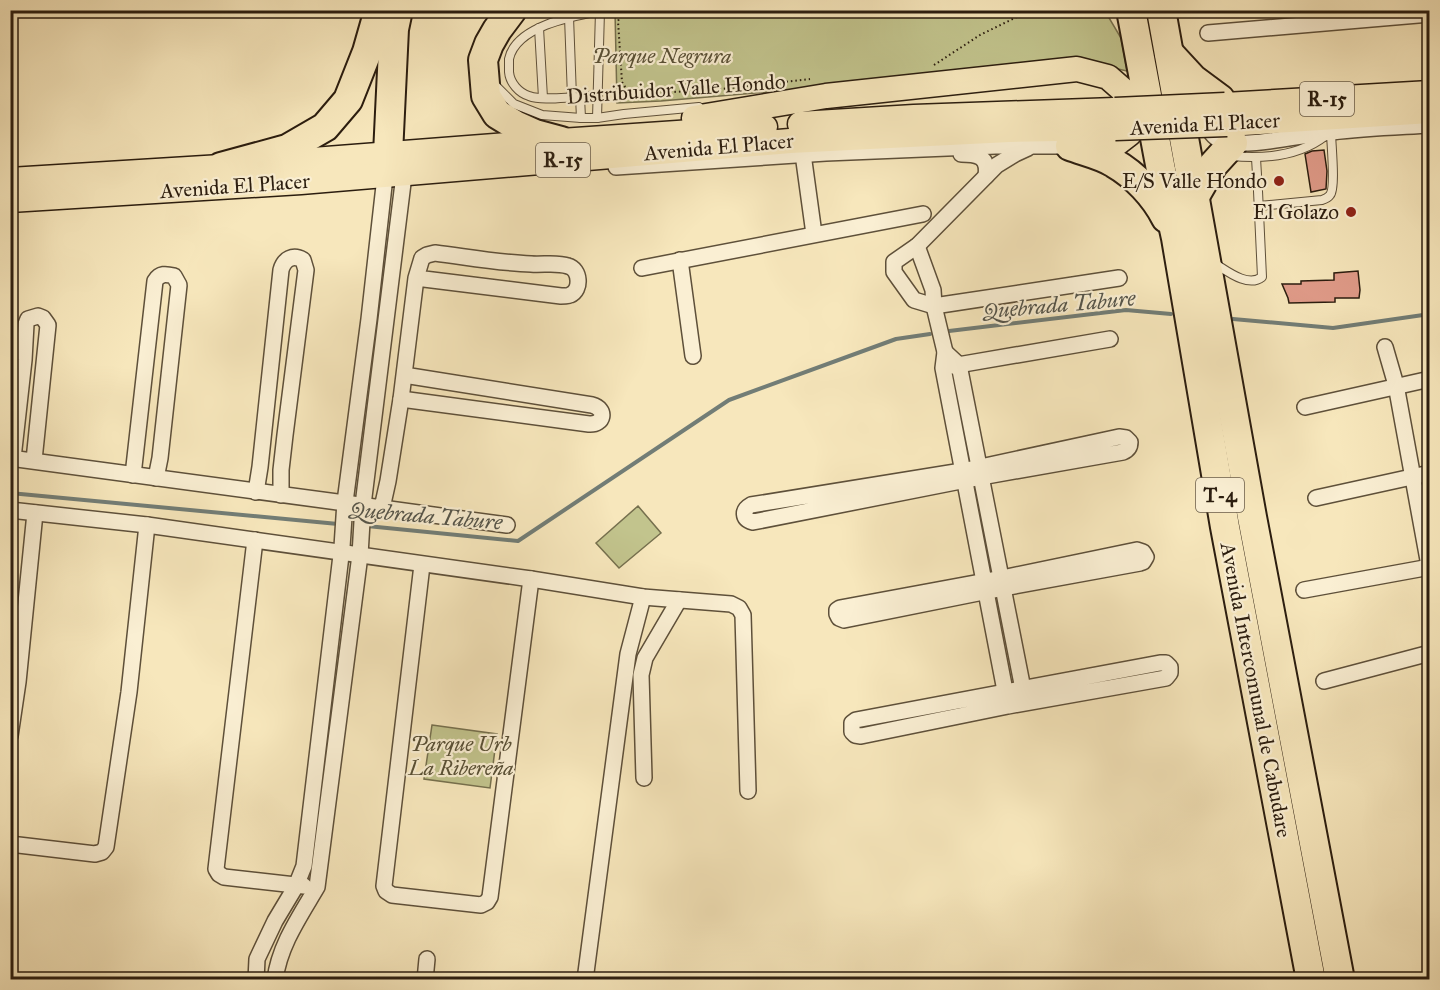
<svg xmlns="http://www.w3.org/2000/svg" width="1440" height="990" font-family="'IM FELL Great Primer',serif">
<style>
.green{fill:#c2c48d;stroke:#76704e;stroke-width:1.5}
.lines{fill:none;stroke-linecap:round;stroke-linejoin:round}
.stream{stroke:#727d76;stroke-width:4}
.building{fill:#e09b89;stroke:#2b1d0f;stroke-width:1.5}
.lane-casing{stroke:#5e503a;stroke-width:10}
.street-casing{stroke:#5e503a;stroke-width:18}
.primary-casing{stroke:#2b1d0f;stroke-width:27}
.highway-casing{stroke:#2b1d0f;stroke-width:32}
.path{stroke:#2b1d0f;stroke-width:2;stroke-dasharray:1.5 3;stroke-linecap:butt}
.lane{stroke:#faefd3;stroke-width:8}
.street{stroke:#faefd3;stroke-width:15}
.primary{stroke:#f7e7bc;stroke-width:24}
.highway{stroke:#f7e7bc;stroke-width:28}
.primary-bridge-casing{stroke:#2b1d0f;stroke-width:27;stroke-linecap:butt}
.primary-bridge{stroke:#f7e7bc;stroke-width:24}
.poi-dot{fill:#8f2418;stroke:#faefd3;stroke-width:2}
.labels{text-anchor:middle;stroke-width:4.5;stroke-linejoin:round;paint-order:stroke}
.shield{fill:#faefd3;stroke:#695c4a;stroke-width:1.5}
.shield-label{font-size:20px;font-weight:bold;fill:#2b1d0f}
.park-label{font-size:21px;font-style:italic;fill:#584f35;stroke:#faefd3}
.street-label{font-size:21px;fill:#2b1d0f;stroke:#faefd3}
.poi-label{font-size:21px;fill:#2b1d0f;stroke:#faefd3;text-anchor:end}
.water-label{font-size:22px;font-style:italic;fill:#55554b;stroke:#faefd3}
</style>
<rect width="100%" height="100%" fill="#f7e7bc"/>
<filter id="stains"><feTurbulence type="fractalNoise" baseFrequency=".00333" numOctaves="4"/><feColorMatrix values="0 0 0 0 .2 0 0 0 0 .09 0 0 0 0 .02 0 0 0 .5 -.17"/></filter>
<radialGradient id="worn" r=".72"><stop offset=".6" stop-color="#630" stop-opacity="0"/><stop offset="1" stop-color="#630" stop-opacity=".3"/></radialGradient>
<!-- green -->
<g class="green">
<path d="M615,11H1105L1121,38L1127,71L1096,64L661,101L617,103Z"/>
<path d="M638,506L661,533L619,568L596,543Z"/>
<path d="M432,725L497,734L490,788L424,779Z"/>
</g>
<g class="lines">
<!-- stream -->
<g class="stream">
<path d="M1233,319L1333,328L1430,314"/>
<path d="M949,331L1126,310L1171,314"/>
<path d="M10,493L338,524"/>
<path d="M367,526L518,541L729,400L896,339L930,334"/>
</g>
</g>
<!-- building -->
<g class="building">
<path d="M1324,150L1327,171L1326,189L1311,192L1305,154L1312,151Z"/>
<path d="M1358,271L1360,290L1359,298H1335V302L1289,303L1288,298L1282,284H1301V281L1334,280V273Z"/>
</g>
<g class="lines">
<!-- lane casing -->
<g class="lane-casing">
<g id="lane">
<path d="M569,17L572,97"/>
<path d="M539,28L543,98"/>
<path d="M494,84L514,104L542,115L581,118H597L624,114L699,107"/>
<path d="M580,97L598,95"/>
<path d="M581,118L580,97C566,97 542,101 529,96C519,93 510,83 509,72C509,68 509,63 509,59C516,26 573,16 600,11L597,118"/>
<path d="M1231,156C1263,159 1298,157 1325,136"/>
<path d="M1256,158L1257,175"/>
<path d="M1259,206L1322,200C1325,199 1328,198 1330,195C1336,188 1331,143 1331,132"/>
<path d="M1214,263C1227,271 1248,288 1262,277L1258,191"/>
</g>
</g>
<!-- street casing -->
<g class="street-casing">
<g id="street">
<path d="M1208,33L1430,14"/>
<path d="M1206,120C1208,129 1212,137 1222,141C1246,149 1304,134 1332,132C1365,128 1397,127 1430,125"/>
<path d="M1028,148L1015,154L997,165L917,246L894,262V272L914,300L934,306L1119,278"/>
<path d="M803,154L814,234"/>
<path d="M961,154C977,154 989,156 986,176"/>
<path d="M616,167L826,153L996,146H1070"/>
<path d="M917,246L933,290L934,306L945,352L943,368L1007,701"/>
<path d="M680,260L693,356"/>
<path d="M642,268L923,214"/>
<path d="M1385,347L1396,385L1430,571"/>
<path d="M945,352L959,365L1025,699"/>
<path d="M952,366L1110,339"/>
<path d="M404,375L592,405C607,409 604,425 589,424L401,399L416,278L422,258L427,255L435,253C467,257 499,263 531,264C543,265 557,262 568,266C580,269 582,290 570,295C569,296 563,296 561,296L416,278"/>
<path d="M1305,407L1430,379"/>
<path d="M1119,437L1126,438L1130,442C1130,448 1128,450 1123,452L981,477L753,522C742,519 742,510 751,505L962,471Z"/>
<path d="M10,458L382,508L388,481L401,399"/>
<path d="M13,458L24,360L26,324L28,319L38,316L43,318L48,325L34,460"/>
<path d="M133,475L155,281C160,273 166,274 174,276L179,285L160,458L156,478"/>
<path d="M256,492L260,467L281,270C284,259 293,254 303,260L306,270L285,435L281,470V495"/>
<path d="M1316,498L1430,473"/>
<path d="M382,508L507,525"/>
<path d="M10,510L147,525L531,579L643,597L731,604L739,608L743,615L748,791"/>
<path d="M255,540L216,869L219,874L224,877L304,886"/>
<path d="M1137,550L1143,552L1146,557L1143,562L1140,563L1003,588L844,620L839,618L837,614V610L840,608L1002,578Z"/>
<path d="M422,565L384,886L386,891L392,895L481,905L487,902L490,897L531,579"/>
<path d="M1304,590L1430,567"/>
<path d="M1160,663H1166L1170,667V673L1166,678L1008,706L861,736L855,735L852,732V723L856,720Z"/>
<path d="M1324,681L1430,653"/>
<path d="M10,736L18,682L35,513"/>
<path d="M644,778L641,675L645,658L679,600"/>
<path d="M10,844L95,854L102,852L106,847L129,692L147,525"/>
<path d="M256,980L257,959L275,921L296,886L304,866L342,547L345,502L369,319L386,168"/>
<path d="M275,980C279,946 300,916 317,887L360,555L363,505L405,167"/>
<path d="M425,980L427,959"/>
<path d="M585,980L628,654L643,597"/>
</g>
</g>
<!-- primary casing -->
<g class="primary-casing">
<g id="primary">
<path d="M1225,105L1430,93"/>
<path d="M694,118L826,96L1077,69L1108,77L1124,91L1130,117L1129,134L1116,144L1099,148L1081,147"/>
<path d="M800,124L914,117L1115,110"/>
<path d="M1227,124L1430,111"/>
<path d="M10,180L221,167L561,141L765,127"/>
<path d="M10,200L301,182L790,141L1009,130L1115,128"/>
</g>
</g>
<!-- highway casing -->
<g class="highway-casing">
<g id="highway">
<path d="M512,10L497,30L489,44L483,60L486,96L497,114L515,125L535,134L561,141"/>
<path d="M1131,10L1161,170L1176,238L1225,527L1311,980"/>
<path d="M1161,10L1252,517L1340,980"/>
<path d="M1169,53L1193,79L1220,99"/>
<path d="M1070,146C1083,151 1102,155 1114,163C1135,175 1155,196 1166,218"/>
<path d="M388,154L394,29L398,10"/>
<path d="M221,167L287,149L325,127L348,100L367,52L379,10"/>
<path d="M1195,196L1213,165L1233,143"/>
</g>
</g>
<!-- path -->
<g class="path">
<path d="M628,10L621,15L618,21L622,82L627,90L631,94L713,90L810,79"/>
<path d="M934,65L980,35L1031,10"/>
<path d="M607,94H631"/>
</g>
<!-- lane -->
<use href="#lane" class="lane"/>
<!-- street -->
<use href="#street" class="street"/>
<!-- primary -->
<use href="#primary" class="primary"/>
<!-- highway -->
<use href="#highway" class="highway"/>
<!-- primary-bridge casing -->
<g class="primary-bridge-casing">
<g id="primary-bridge">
<path d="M1115,110L1225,105"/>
<path d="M1115,128L1227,124"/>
</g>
</g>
<!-- primary-bridge -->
<use href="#primary-bridge" class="primary-bridge"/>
</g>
<!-- markers -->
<g class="poi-dot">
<circle cx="1279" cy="181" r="6"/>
<circle cx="1351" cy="212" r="6"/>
</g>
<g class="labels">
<!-- shield labels -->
<g class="shield">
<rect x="1300" y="82" width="54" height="34" rx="4.5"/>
<rect x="536" y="143" width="54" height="34" rx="4.5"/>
<rect x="1196" y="478" width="48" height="34" rx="4.5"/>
</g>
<g class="shield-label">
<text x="1327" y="106">R-15</text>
<text x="563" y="167">R-15</text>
<text x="1220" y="502">T-4</text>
</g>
<!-- park labels -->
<g class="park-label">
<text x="662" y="63">Parque Negrura</text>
<text x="461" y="751">Parque Urb<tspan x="461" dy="24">La Ribereña</tspan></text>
</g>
<!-- street labels -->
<g class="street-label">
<text transform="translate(676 89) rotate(-4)" y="7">Distribuidor Valle Hondo</text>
<text transform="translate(1205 124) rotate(-3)" y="7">Avenida El Placer</text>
<text transform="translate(719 147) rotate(-5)" y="7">Avenida El Placer</text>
<text transform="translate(235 186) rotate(-4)" y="7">Avenida El Placer</text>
<text transform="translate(1256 690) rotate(79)" y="7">Avenida Intercomunal de Cabudare</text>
</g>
<!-- poi labels -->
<g class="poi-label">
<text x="1267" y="188">E/S Valle Hondo</text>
<text x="1339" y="219">El Golazo</text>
</g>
<!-- water labels -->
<g class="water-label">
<text transform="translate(1059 304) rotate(-5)" y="8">Quebrada Tabure</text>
<text transform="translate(426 515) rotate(5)" y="8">Quebrada Tabure</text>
</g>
</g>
<!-- margin -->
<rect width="1440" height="990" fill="none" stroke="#f7e7bc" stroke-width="36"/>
<rect x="12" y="12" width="1416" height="966" fill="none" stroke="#2b1d0f" stroke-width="3"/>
<rect x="18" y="18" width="1404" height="954" fill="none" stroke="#2b1d0f" stroke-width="1.5"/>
<rect width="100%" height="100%" filter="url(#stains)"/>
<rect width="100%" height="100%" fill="url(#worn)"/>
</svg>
